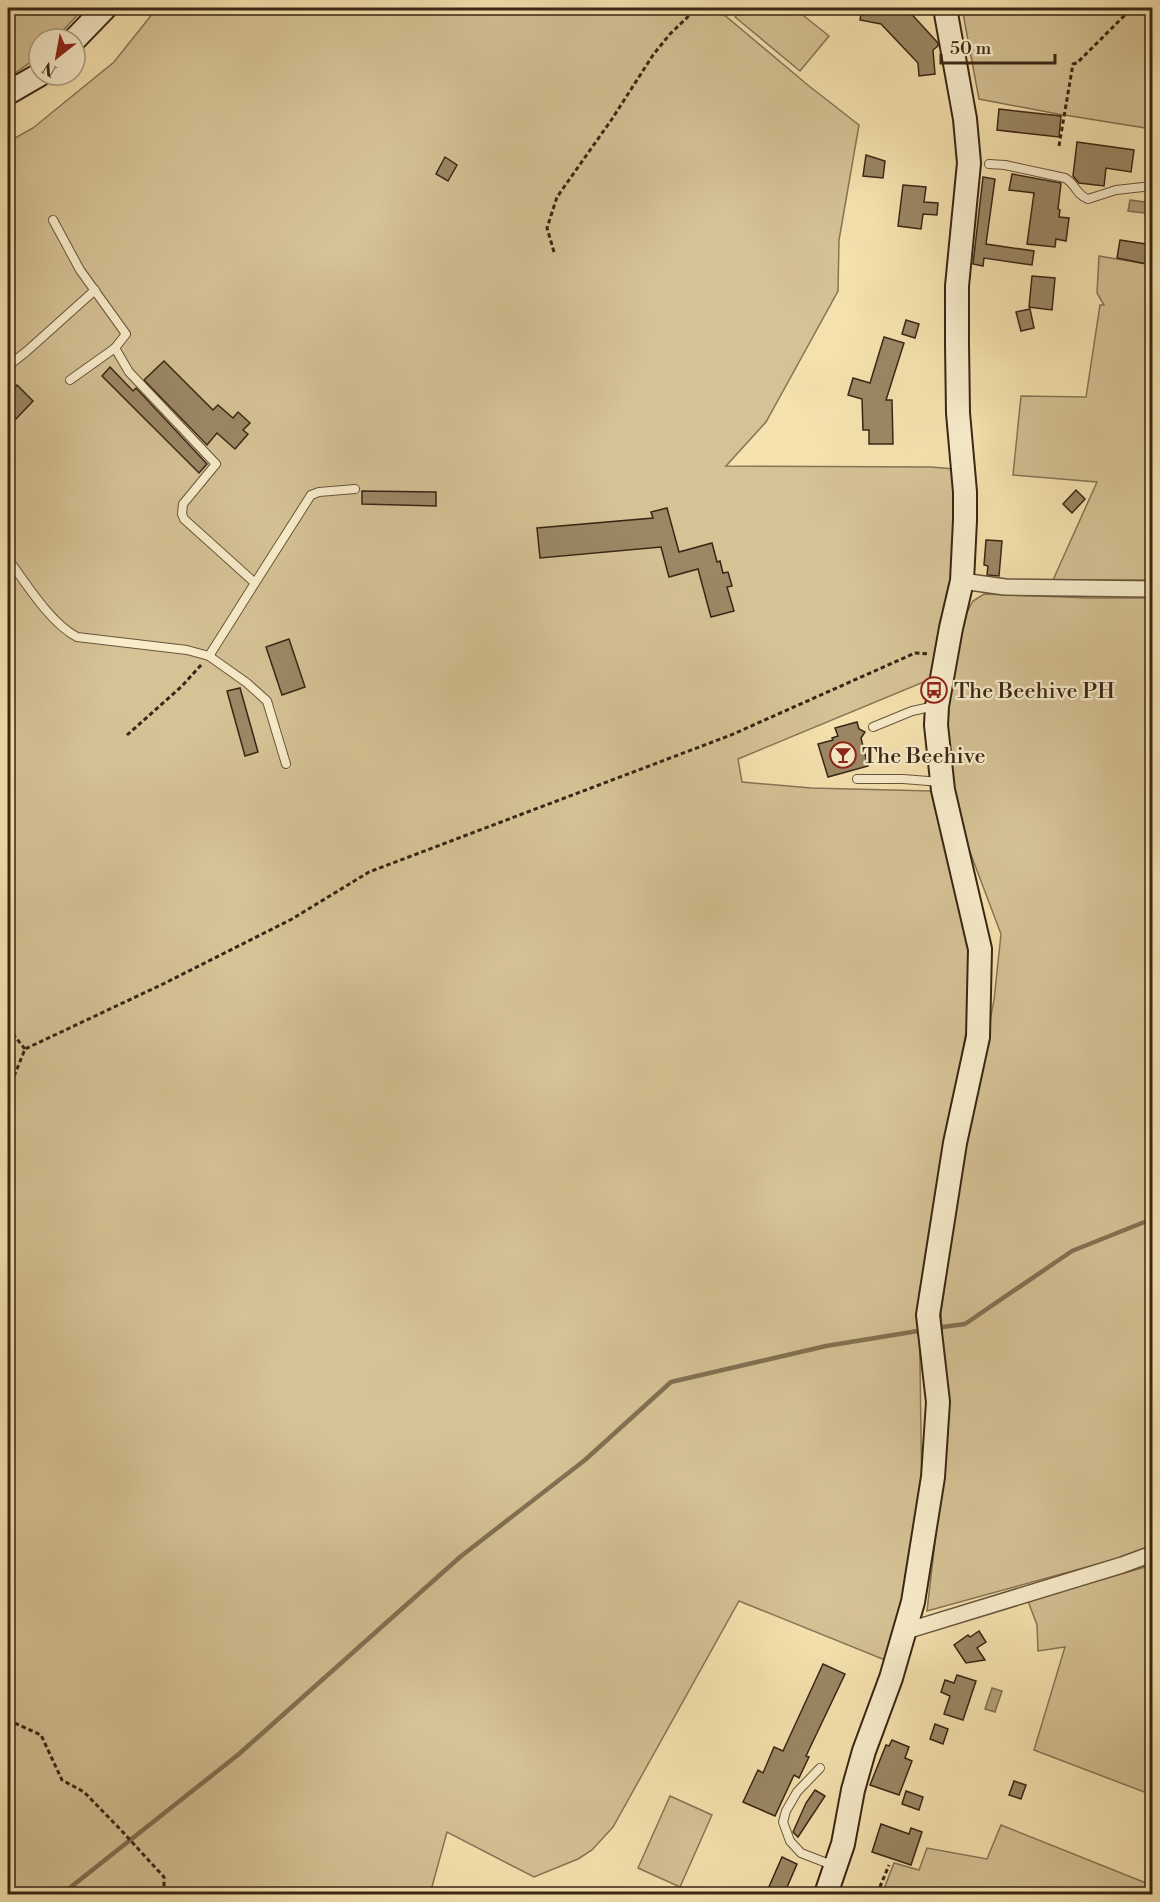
<svg xmlns="http://www.w3.org/2000/svg" width="1160" height="1902" font-family="'Libre Bodoni',serif">
<style>
.green{fill:#d5c295;stroke:#877455;stroke-width:1.5}
.water{fill:#b5a27b;stroke:#837052;stroke-width:1.5}
.lines{fill:none;stroke-linecap:round;stroke-linejoin:round}
.stream{stroke:#837052;stroke-width:4.5}
.building{fill:#9b8865;stroke:#392615;stroke-width:1.5}
.lane-casing{stroke:#68553c;stroke-width:10}
.street-casing{stroke:#68553c;stroke-width:18}
.secondary-casing{stroke:#392615;stroke-width:26}
.path{stroke:#392615;stroke-width:3;stroke-dasharray:4.5 3;stroke-linecap:butt}
.lane{stroke:#f8eccb;stroke-width:8}
.street{stroke:#f8eccb;stroke-width:15}
.secondary{stroke:#f8eccb;stroke-width:22}
.labels{text-anchor:middle;stroke-width:4.5;stroke-linejoin:round;paint-order:stroke}
.poi-label{font-size:22px;fill:#392615;stroke:#f8eccb;text-anchor:start}
</style>
<rect width="100%" height="100%" fill="#f5e2af"/>
<filter id="stains"><feTurbulence type="fractalNoise" baseFrequency=".00333" numOctaves="4"/><feColorMatrix values="0 0 0 0 .2 0 0 0 0 .09 0 0 0 0 .02 0 0 0 .5 -.17"/></filter>
<radialGradient id="worn" r=".72"><stop offset=".6" stop-color="#630" stop-opacity="0"/><stop offset="1" stop-color="#630" stop-opacity=".3"/></radialGradient>
<!-- green -->
<g class="green">
<path d="M8,8H84L55,39H39V56L8,78Z"/>
<path d="M157,8H716L809,86L859,125L839,240L838,291L766,422L726,466L931,467L954,469L956,572L931,679L738,759L742,782L811,788L932,791L957,880L971,953L968,1021L919,1294L922,1504L903,1610L885,1660L739,1601L613,1827L592,1850L578,1859L534,1877L447,1832L430,1894H8V142L33,128L114,62Z"/>
<path d="M743,8H794L829,36L800,71L735,17Z"/>
<path d="M962,8H1152V129L1058,114L979,99Z"/>
<path d="M1099,256L1152,265V580H1053L1097,482L1013,475L1021,396L1086,397L1100,305H1104L1097,293Z"/>
<path d="M984,594L1089,598H1152V1547L1127,1556L927,1611L947,1438L941,1312L963,1157L994,1000L1001,934L950,799L947,735L950,696L960,625L973,601Z"/>
<path d="M1152,1565V1795L1034,1750L1065,1647L1038,1651L1037,1625L1028,1601Z"/>
<path d="M670,1796L712,1815L680,1887L638,1868Z"/>
<path d="M1001,1825L1146,1883L1152,1867V1894H882L894,1863L919,1870L927,1848L987,1859Z"/>
</g>
<!-- water -->
<g class="water">
<path d="M1130,200L1152,203V214L1128,211Z"/>
<path d="M992,1688L1002,1691L995,1712L985,1709Z"/>
</g>
<g class="lines">
<!-- stream -->
<g class="stream">
<path d="M935,1328L965,1324L1072,1251L1152,1219"/>
<path d="M62,1894L239,1754L460,1557L585,1460L671,1382L826,1346L924,1330"/>
</g>
</g>
<!-- building -->
<g class="building">
<path d="M862,8H906L938,43V46L933,50L935,74L919,76L918,63L881,24L860,20Z"/>
<path d="M999,109L1061,116L1059,137L997,130Z"/>
<path d="M1077,142L1134,150L1131,172L1106,168L1104,186L1079,183L1073,176Z"/>
<path d="M866,155L885,161L883,178L863,176Z"/>
<path d="M445,157L457,165L448,181L436,174Z"/>
<path d="M1012,174L1061,183L1058,209L1060,210L1059,217L1069,218L1066,241L1056,239L1055,247L1027,244L1034,193L1009,190Z"/>
<path d="M983,177L995,179L986,244L1034,251L1032,265L984,258L983,266L973,264Z"/>
<path d="M903,185L926,187L924,202L938,203L937,215L923,214L921,229L898,226Z"/>
<path d="M1120,240L1152,245V265L1117,258Z"/>
<path d="M1032,276L1055,278L1052,310L1029,307Z"/>
<path d="M1030,309L1034,328L1021,331L1016,312Z"/>
<path d="M906,320L919,324L915,338L902,334Z"/>
<path d="M884,337L904,343L886,400H892L893,444H869V430H863L862,399L848,395L853,378L870,383Z"/>
<path d="M164,361L213,410L218,405L233,418L238,412L250,423L243,430L248,434L235,449L217,433L207,445L144,380Z"/>
<path d="M110,367L133,391L136,388L207,464L199,473L102,376Z"/>
<path d="M17,385L33,401L16,419L8,410V394Z"/>
<path d="M1076,490L1085,499L1072,513L1063,504Z"/>
<path d="M362,491L436,492V506L362,504Z"/>
<path d="M667,508L679,552L712,543L717,562L720,561L723,573L728,572L732,586L727,587L734,611L711,617L698,569L669,577L661,547L540,558L537,528L653,518L651,512Z"/>
<path d="M986,540L1002,541L999,576L987,575L988,566L984,565Z"/>
<path d="M289,639L305,687L282,695L266,647Z"/>
<path d="M240,688L258,752L245,756L227,691Z"/>
<path d="M857,722L859,729L865,732L861,738L868,766L828,777L818,744L833,740L832,738L838,736L835,728Z"/>
<path d="M979,1631L986,1642L977,1648L985,1660L966,1663L954,1645L968,1635L970,1637Z"/>
<path d="M823,1664L845,1674L806,1756L809,1757L799,1778L794,1775L775,1816L743,1802L758,1770L763,1773L774,1747L783,1751Z"/>
<path d="M957,1675L976,1681L963,1720L944,1714L950,1696L941,1692L945,1680L954,1683Z"/>
<path d="M935,1724L948,1729L943,1744L930,1739Z"/>
<path d="M892,1740L909,1747L905,1758L912,1761L899,1795L870,1785L886,1745L889,1746Z"/>
<path d="M1014,1781L1026,1785L1021,1799L1009,1795Z"/>
<path d="M815,1790L825,1796L798,1837L793,1832L806,1803Z"/>
<path d="M906,1791L923,1797L919,1810L902,1804Z"/>
<path d="M881,1824L909,1834L911,1828L922,1832L911,1865L872,1852Z"/>
<path d="M782,1857L797,1864L784,1894L768,1889Z"/>
</g>
<g class="lines">
<!-- lane casing -->
<g class="lane-casing">
<g id="lane">
<path d="M989,164L1005,165L1065,178C1076,184 1076,195 1088,199L1116,190L1152,186"/>
<path d="M53,220L80,270L126,334L115,348L129,372L216,464L183,504L182,514L184,519L255,583L209,656"/>
<path d="M8,366L27,351L95,290"/>
<path d="M70,380L115,348"/>
<path d="M8,559C26,583 50,623 77,637L187,650L209,656L247,683L267,701L286,764"/>
<path d="M255,583L311,495L319,492L355,489"/>
<path d="M873,727L912,711L935,706"/>
<path d="M857,779H903L941,782"/>
<path d="M820,1768L797,1792L786,1811L783,1822L790,1841L801,1853L832,1865"/>
</g>
</g>
<!-- street casing -->
<g class="street-casing">
<g id="street">
<path d="M962,581L1005,587L1152,589"/>
<path d="M906,1631L1122,1565L1152,1554"/>
</g>
</g>
<!-- secondary casing -->
<g class="secondary-casing">
<g id="secondary">
<path d="M75,39L105,8"/>
<path d="M8,93L39,75"/>
<path d="M826,1894L843,1844L853,1790L864,1751L891,1678L913,1602L933,1477L938,1402L928,1315L955,1143L978,1037L980,949L943,790L936,725L937,706L951,628L962,581L965,520V492L958,413L957,344V286L969,163L965,119L945,8"/>
</g>
</g>
<!-- path -->
<g class="path">
<path d="M1059,146L1073,64L1077,63L1132,8"/>
<path d="M554,252L547,228L557,197L612,119L653,55L670,34L697,8"/>
<path d="M127,735L181,687L202,664"/>
<path d="M8,1028L25,1049"/>
<path d="M8,1081L15,1074L25,1049L163,984L292,919L369,872L731,735L915,653L929,654"/>
<path d="M8,1720L41,1735L62,1780L84,1792L120,1829L164,1877V1894"/>
<path d="M877,1894L889,1865"/>
</g>
<!-- lane -->
<use href="#lane" class="lane"/>
<!-- street -->
<use href="#street" class="street"/>
<!-- secondary -->
<use href="#secondary" class="secondary"/>
</g>
<!-- icons -->
<defs>
<g id="bus-ring" transform="scale(1.35)"><circle r="9.5" fill="#f8eccb" stroke="#8f2418" stroke-width="1.5"/><path d="M-5-6H5V4H4V6H2V4H-2V6H-4V4H-5ZM-3.5-4V0h7V-4ZM-3.5 1.2v1.5H-2V1.2ZM2 1.2v1.5H3.5V1.2Z" fill="#8f2418"/></g>
<g id="bar-ring" transform="scale(1.35)"><circle r="9.5" fill="#f8eccb" stroke="#8f2418" stroke-width="1.5"/><path d="M-6-5H6L.8 .8V4.5H3.5V6h-7V4.5H-.8V.8Z" fill="#8f2418"/></g>
</defs>
<g fill-rule="evenodd">
<use href="#bus-ring" x="934" y="690"/>
<use href="#bar-ring" x="843" y="755"/>
</g>
<g class="labels">
<!-- poi labels -->
<g class="poi-label">
<text x="954" y="698">The Beehive PH</text>
<text x="862" y="763">The Beehive</text>
</g>
</g>
<!-- margin -->
<rect width="1160" height="1902" fill="none" stroke="#f5e2af" stroke-width="30"/>
<rect x="9" y="9" width="1142" height="1884" fill="none" stroke="#392615" stroke-width="3"/>
<rect x="15" y="15" width="1130" height="1872" fill="none" stroke="#392615" stroke-width="1.5"/>
<!-- north arrow -->
<g transform="translate(57 57) rotate(211)"><circle r="28" fill="#f8eccb" stroke="#ac9d82" stroke-width="1.5"/>
<path d="M0-4.5L10 22L0 15L-10 22Z" fill="#8f2418"/>
<text y="-9" font-size="16" font-weight="bold" text-anchor="middle" fill="#392615">N</text>
</g>
<!-- scale -->
<path d="M941 54v9h114v-9" fill="none" stroke="#392615" stroke-width="3"/>
<text x="950" y="54" font-size="18" fill="#392615" stroke="#f8eccb" stroke-width="4.5" paint-order="stroke">50 m</text>
<rect width="100%" height="100%" filter="url(#stains)"/>
<rect width="100%" height="100%" fill="url(#worn)"/>
</svg>
